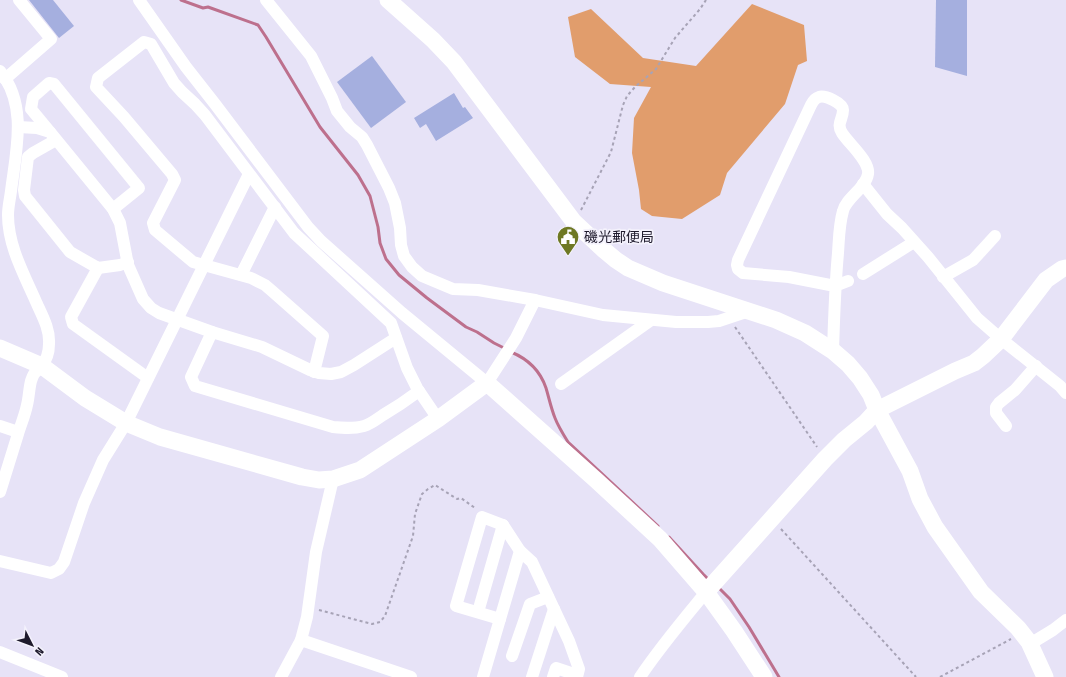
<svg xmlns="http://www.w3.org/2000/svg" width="1066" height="677" font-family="'Fira Sans Condensed','Noto Sans JP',sans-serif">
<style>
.forest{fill:#e19d6c}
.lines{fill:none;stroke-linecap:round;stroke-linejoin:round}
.stream{stroke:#bd708d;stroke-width:3}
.building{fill:#a5afdf}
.path{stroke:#a7a3b6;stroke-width:2;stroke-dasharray:3 3;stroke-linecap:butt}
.street{stroke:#fff;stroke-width:12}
.secondary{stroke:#fff;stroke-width:17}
.labels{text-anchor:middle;stroke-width:3.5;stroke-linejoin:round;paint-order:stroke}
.poi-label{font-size:14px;fill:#1e1a2c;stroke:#f4f2fc;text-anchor:start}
</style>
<rect width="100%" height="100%" fill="#e7e3f7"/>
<!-- forest -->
<path class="forest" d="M752,4L804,25L807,61L798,65L785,104L727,173L720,195L682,219L652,216L641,209L639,190L632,153L634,118L651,87L610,84L575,57L568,17L591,9L643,58L696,66Z"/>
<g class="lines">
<!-- stream -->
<g class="stream">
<path d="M181,0L203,8L208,7L258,25L266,37L320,127L358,175L370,196L378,227L380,243L386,259L399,275L427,298L466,327L477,332L494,343L506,349"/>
<path d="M511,352C528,359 540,370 546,388C549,398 551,408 555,418C558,426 563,434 568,442L658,526"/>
<path d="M669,537L703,574L709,580"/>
<path d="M718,587L730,599L749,627L779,677"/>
</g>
</g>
<!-- building -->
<g class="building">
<path d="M29,0H53L74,26L59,38Z"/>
<path d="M936,0H967V76L935,67Z"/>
<path d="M372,56L406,102L371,128L337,82Z"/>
<path d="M454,93L463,108L465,107L473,118L436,141L426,124L420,128L414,118Z"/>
</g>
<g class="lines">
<!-- path -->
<g class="path">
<path d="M581,210L611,152L623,105L627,96L635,87L656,69L675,38L700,9L706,0"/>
<path d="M735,327L817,447"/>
<path d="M781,529L916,677"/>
<path d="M319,610L372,624L380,622L385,616L413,536L415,514L422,494L428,489L435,485L457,499L461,498L475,508"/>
<path d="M940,677L1011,639"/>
</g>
<!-- street -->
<g class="street">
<path d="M139,0L186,67L215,104L308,227L321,241L402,313L487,383L516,338L535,300"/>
<path d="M266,0L311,56L332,98L337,111L350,127L362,137L367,145L389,188L395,203L400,228L401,245L404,256L412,267L422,276L453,289L478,290L535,300L603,315L676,322H708L719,321L749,311"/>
<path d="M0,71C28,105 16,151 11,191C10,199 8,207 8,215C8,247 25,276 37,304C43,317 50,330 49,344C49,352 46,361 41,367C35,373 34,372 31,381C29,389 29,397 27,405C25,415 21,424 18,434C12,453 6,473 0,492"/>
<path d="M5,79L51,39L19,0"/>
<path d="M18,127L37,128L50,132L113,209L120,223L128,265L143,299L151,308L159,313L212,332L262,347L310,370L319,373L331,374L341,372L354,365L396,338"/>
<path d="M50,132L31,109L33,97L49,83L54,84L139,188L113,209"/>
<path d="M56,140L33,153L28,157L24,190L25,196L70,252L98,268L120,265L128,262"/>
<path d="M863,184L887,214L902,228L928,257L977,318L1001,339L1060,386L1066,393"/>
<path d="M98,268L71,317L73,324L148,378"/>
<path d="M863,274L914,242"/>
<path d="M241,275L275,207"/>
<path d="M943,277L973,260L995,236"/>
<path d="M212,332L191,377L195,386L333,427C343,428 353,429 364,426C371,424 377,419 383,415C395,408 407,400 419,391"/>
<path d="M833,351C834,318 835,286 838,253C839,239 839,225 843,211C846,198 866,188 868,174C870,161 849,144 842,133C836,123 843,120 843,110C843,103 825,95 819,97C815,98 813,101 811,105L738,260L737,265L738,269L743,273L789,277L835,286L848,281"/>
<path d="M314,372L323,336L272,291L265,285L251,278L193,262L155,230L153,223L175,180L172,174L124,117L96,87L98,78L144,42L151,44L174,83L182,92L195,104L205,115L294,233L391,323L407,368L417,388L438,419"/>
<path d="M561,384L651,320"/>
<path d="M0,426L18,432"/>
<path d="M1006,426L996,413V407L999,403L1015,390L1036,366"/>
<path d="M0,561L51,573L59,569L64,562L84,503L103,460L126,423L249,174"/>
<path d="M478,612L503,525"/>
<path d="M500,619L456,606L482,517L503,525L520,551"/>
<path d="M301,640L411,677"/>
<path d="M1030,644L1053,630L1066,620"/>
<path d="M0,652L62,677"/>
<path d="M512,656L530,604L548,597"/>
<path d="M281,677L301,640L307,617L316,552L333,479"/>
<path d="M483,677L520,551L532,562L569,641L579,669L577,677"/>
<path d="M532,677L554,609"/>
<path d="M553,677L556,668L577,675"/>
<path d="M640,677C660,647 683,620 706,592"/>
</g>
<!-- secondary -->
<g class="secondary">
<path d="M388,0L433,40L454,62L574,222L604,250L616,260L628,268L663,283L776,320L805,333L833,351L848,364L860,378L871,395L877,410L910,471L920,499L935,527L981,592L1018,628L1029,642L1045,677"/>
<path d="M0,348L42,366L85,398L126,423L160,437L302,477L319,480L333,479L360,470L438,419L487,383L596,480L660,539L706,592L734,631L764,677"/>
<path d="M706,592L825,459L844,440L866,422L877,410L955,371L974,363L983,356L1001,339L1046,280L1062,269L1066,268"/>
</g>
</g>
<!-- icons -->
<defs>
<g id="civic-pin" transform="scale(1.15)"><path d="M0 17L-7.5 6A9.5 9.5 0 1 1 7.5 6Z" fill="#6e7823" stroke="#f4f2fc"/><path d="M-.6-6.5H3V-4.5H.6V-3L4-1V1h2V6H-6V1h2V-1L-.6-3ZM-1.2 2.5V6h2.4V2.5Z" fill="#fff"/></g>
</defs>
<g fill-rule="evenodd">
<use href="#civic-pin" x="568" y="237"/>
</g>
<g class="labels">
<!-- poi labels -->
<g class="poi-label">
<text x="584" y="242">磯光郵便局</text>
</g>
</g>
<!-- north arrow -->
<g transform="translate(32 645) rotate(132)" stroke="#f4f2fc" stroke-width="3" paint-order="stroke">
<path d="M0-3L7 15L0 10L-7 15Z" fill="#1e1a2c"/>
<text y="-6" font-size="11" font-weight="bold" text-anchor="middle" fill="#1e1a2c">N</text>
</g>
</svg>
